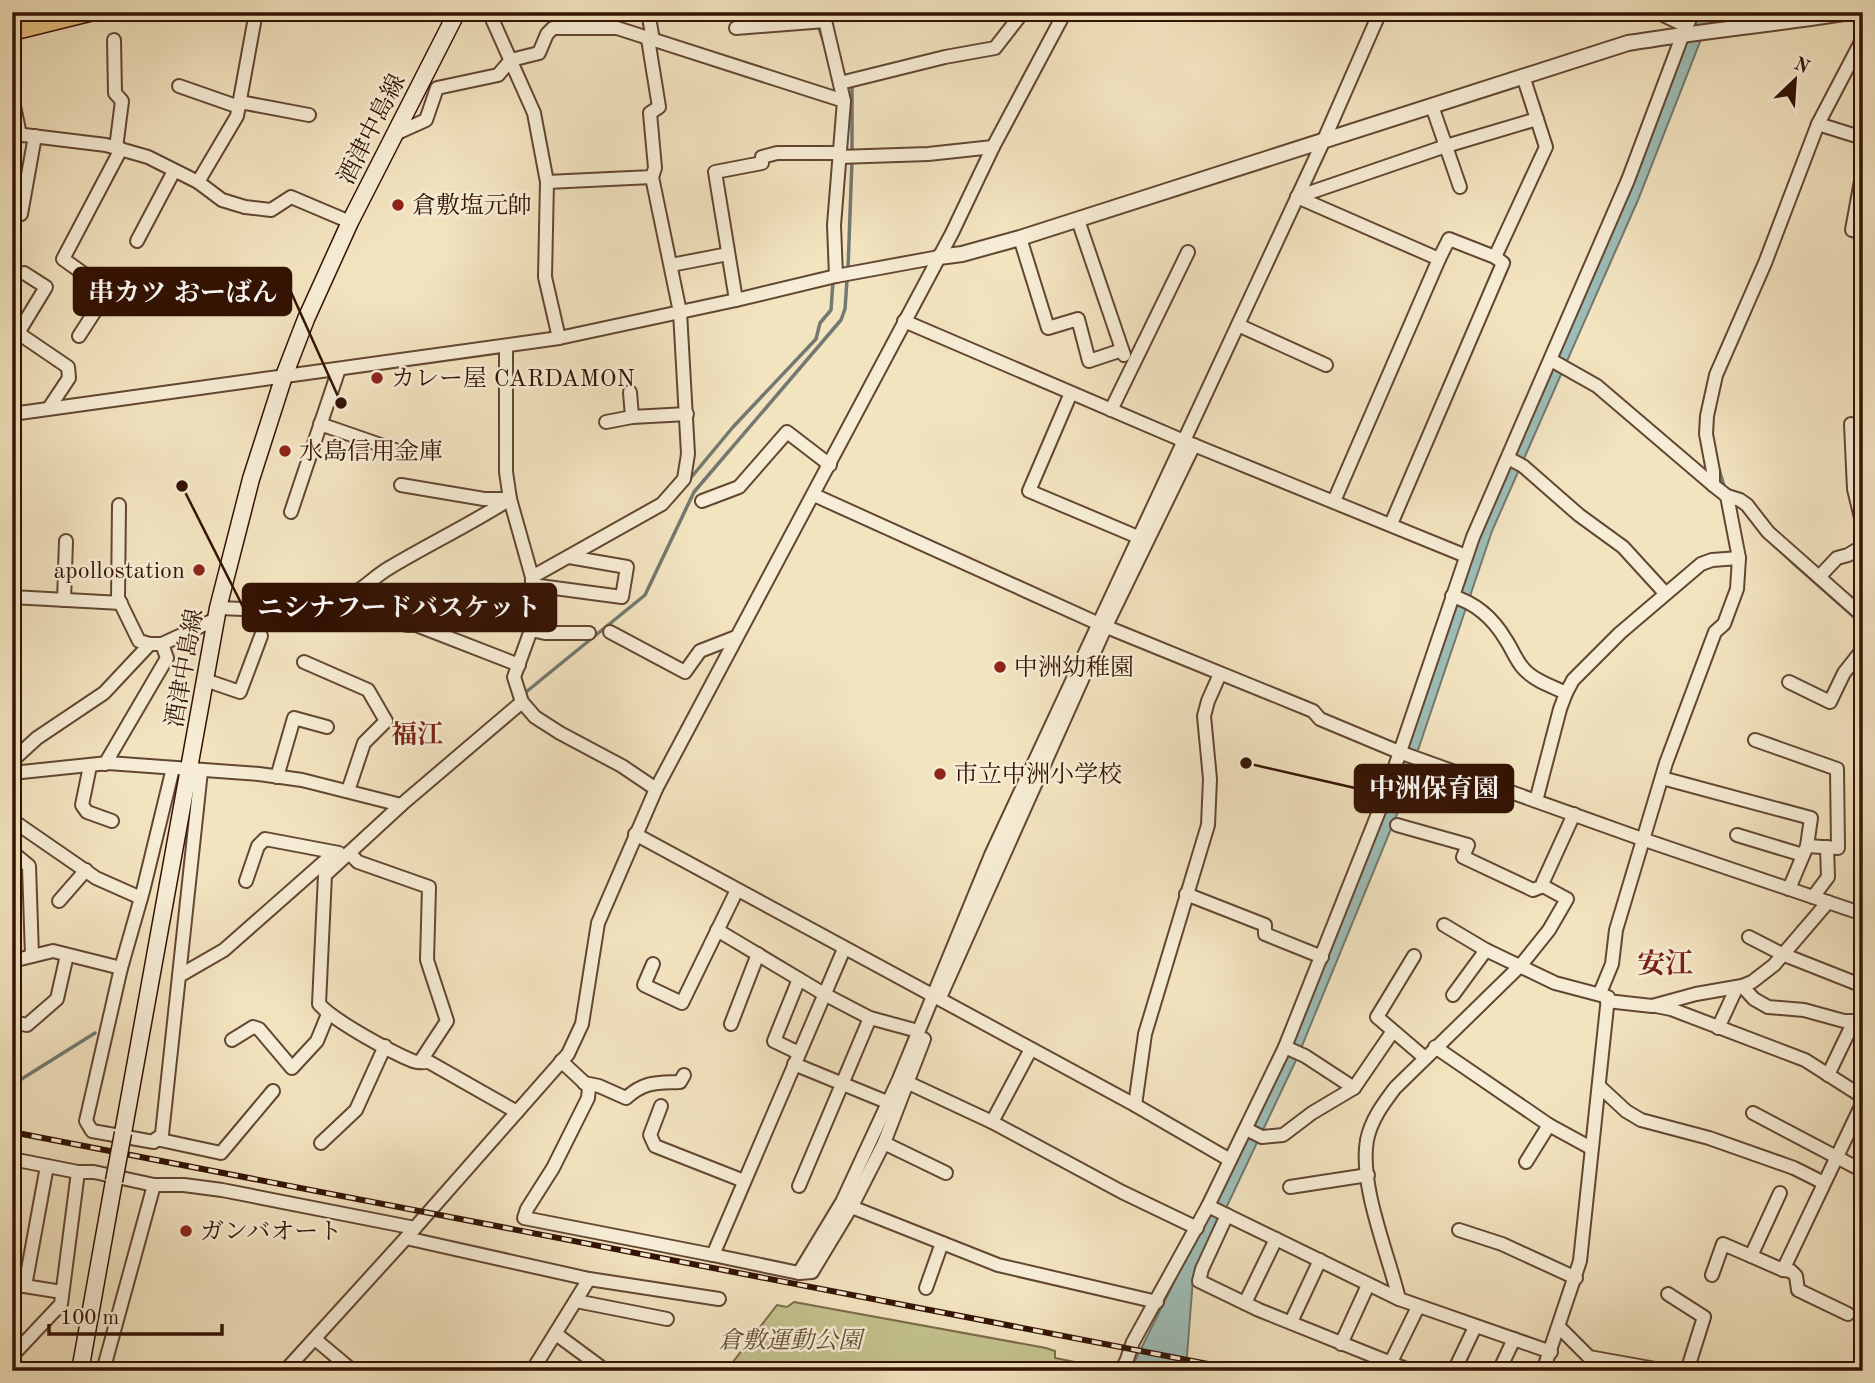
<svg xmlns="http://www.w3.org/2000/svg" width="1875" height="1383" font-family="'Old Standard TT','Noto Serif JP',serif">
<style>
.green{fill:#c3c28d;stroke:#7b6a48;stroke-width:2}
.water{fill:#9dbeb8;stroke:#737970;stroke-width:2}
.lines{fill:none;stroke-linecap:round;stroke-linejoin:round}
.stream{stroke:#737970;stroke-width:3.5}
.minor-casing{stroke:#634632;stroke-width:16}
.tertiary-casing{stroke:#634632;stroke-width:18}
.secondary-casing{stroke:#331203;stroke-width:19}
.primary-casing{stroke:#331203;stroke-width:21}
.minor{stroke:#f7edd6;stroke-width:12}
.tertiary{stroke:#f7edd6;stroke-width:14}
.secondary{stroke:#f7edd6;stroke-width:16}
.primary{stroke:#eac280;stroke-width:18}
.rail-casing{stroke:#331203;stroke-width:6}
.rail{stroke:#f7edd6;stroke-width:3.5;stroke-dasharray:10;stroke-linecap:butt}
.secondary-bridge-casing{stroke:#331203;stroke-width:19;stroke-linecap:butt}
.secondary-bridge{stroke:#f7edd6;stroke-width:16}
.poi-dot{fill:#8f2418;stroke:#f7edd6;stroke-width:2.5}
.labels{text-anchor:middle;stroke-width:5;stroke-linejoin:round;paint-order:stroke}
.street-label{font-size:24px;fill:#331203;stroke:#f7edd6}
.poi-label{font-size:24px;fill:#331203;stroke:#f7edd6;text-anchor:start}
.park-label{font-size:24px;font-style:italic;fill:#655033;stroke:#f7edd6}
.neighbourhood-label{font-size:26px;font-weight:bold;fill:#7a1f14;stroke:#f7edd6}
.quarter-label{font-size:28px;font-weight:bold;fill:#7a1f14;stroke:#f7edd6}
.leader{fill:none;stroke:#331203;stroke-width:2.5}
.callout-dot{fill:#331203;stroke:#f7edd6;stroke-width:2.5}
.callout{fill:#331203;stroke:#331203;stroke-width:2.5}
.callout-label{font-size:26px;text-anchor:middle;font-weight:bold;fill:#fff}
</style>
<rect width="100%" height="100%" fill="#f3e4c0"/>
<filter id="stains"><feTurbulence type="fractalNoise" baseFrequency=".00286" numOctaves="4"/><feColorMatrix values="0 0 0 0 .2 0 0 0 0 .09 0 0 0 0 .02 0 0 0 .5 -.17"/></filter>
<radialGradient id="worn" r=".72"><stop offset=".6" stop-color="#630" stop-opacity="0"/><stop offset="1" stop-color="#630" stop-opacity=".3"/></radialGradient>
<!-- green -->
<path class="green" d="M794,1302L1046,1348L1055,1351V1358L1110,1369L726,1371L777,1305L787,1307Z"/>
<!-- water -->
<g class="water">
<path d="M1698,12H1714L1700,42L1638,200L1492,531L1417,753L1411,751L1408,744L1475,547Z"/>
<path d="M1401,764L1412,767L1400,807L1297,1058L1193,1278L1187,1356L1183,1371H1130L1287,1054L1391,799Z"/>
</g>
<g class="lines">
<!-- stream -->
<g class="stream">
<path d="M819,28L825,46"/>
<path d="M852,152V84"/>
<path d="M848,269L852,160"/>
<path d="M1718,466L1724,486"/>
<path d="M689,480L733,427L816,339L820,323L831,310L833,281"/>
<path d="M1756,526L1793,563L1863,625"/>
<path d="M627,530L657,513"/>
<path d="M526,692L645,595L694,492L841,320L845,309L847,280"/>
<path d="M12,1085L95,1033"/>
</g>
<!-- minor casing -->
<g class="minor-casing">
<g id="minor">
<path d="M489,12L534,113L547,182L545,277L559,338"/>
<path d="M648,12L653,40"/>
<path d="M823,12L844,101L834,225L836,276"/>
<path d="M1657,12L1686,26"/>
<path d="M736,28L825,21"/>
<path d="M114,40L115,93L122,101L116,148"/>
<path d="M840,83L945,57L995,48L1023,12"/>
<path d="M179,86L239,107"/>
<path d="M12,96L20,135"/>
<path d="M240,102L309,115"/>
<path d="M1432,106L1460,187"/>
<path d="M1818,124L1863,138"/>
<path d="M395,134L426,120L437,88L498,75L511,60L539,53L547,34L553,28H617L844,101"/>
<path d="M12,136L24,135L106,145L148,157L198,182L222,200L245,207L271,210L291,197L350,222"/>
<path d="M839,157L928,154L993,147"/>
<path d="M1863,170L1852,230L1863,233"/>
<path d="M198,182L237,116L256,12"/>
<path d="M547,182L652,177L655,168L650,113L659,107L648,39"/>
<path d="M1297,197L1439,259L1449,239L1495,257L1503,263L1391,524"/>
<path d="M1297,197L1446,146L1537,119"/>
<path d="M12,213L21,214L35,136"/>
<path d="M1078,220L1124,355"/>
<path d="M1020,238L1048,328L1078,319L1089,361L1122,350"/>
<path d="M137,241L174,171"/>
<path d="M1495,257L1546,147L1523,76"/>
<path d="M671,265L728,254"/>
<path d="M24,273L46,287L18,333L68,367L69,378L49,408"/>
<path d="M736,300L715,172L762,163V157L777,153H840"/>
<path d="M904,321L1184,441L1466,556"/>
<path d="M1238,325L1326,365"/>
<path d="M79,336L108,291L63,259L121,149"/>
<path d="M506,346V472L510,499L532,577L531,630L514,677L522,702L535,717L560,733L622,766L656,789"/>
<path d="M1551,360L1597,386L1713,485L1727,496L1740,500L1747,505L1768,532L1863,616"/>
<path d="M630,392L632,417"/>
<path d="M1071,393L1029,491L1138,537"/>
<path d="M1111,410L1188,252"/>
<path d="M12,414L559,338L736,300L836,276L939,257"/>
<path d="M606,422L632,417L687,414"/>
<path d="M320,424L395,450"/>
<path d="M1851,424L1854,489L1863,526"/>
<path d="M1508,458L1523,466L1579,515L1623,547L1665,593"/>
<path d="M401,485L484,499H510"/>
<path d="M1713,485V471L1706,434L1707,416L1716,375L1765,263L1818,124L1863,38"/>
<path d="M814,495L1097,623L1313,711L1320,719L1399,752L1642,839L1863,914"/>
<path d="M702,501L739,487L787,432L830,465"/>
<path d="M1334,501L1439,259"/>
<path d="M119,505L118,598L139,641L150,644H162L216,619"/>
<path d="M291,512L339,369"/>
<path d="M532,577L662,504L684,479L688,454L680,312L652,177"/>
<path d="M1819,577L1837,558L1848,555L1863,546"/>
<path d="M532,585L622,597L627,567L569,557"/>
<path d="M1452,596C1476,603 1493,618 1506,640C1512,649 1516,660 1523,668C1533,680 1551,686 1566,693"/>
<path d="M12,597L121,603"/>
<path d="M64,600L66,541"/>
<path d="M218,608C252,609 304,614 336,603C355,597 372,578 389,568C429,544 471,524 510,499"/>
<path d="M407,625H416L519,665"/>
<path d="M531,630L545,633H589"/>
<path d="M610,632L685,672L700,651L736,637"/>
<path d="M304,662L368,690L386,721L364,743L348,791"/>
<path d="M205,680L240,692L261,636"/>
<path d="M1789,682L1830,702L1844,673L1863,649"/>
<path d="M1755,740L1837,769L1838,848L1807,846"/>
<path d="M12,761L37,738L104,693L150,644"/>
<path d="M105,764L167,658L162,644"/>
<path d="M90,766L82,805L87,812L112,821"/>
<path d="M173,768L143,891L121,968L86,1121L92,1131L154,1142L162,1134L201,771"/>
<path d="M12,773L108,763L259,774L302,780L401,805"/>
<path d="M277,777L294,718L327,727"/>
<path d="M1662,778L1811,818L1807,846L1789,889"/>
<path d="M1536,801L1560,709L1566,693L1573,680L1620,633L1701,564L1712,560L1739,558"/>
<path d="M12,820L96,878L141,898"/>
<path d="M1397,825L1468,845L1463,857L1533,890L1543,886"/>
<path d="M635,834L1135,1105L1230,1160"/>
<path d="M1737,835L1803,855"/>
<path d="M12,852L29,866L32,956"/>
<path d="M349,853L358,862L429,887L427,960L447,1021L420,1062"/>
<path d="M246,881L258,846L265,839L339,853"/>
<path d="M1186,894L1265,925V934L1322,957"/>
<path d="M1813,897L1828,877L1827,847"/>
<path d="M59,901L86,870"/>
<path d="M1444,925L1486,950L1555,983L1608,997L1580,1261L1543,1371"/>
<path d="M717,930L824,994L870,1018L918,1031"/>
<path d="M1749,937L1782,954L1863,986"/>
<path d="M844,949L713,1255L799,1273L842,1202L899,1079L991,855L1323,142L1380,12"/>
<path d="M1414,956L1377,1017L1425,1058"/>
<path d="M12,961L53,951L121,968"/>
<path d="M653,964L644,985L682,1003L737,890"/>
<path d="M179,976L224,950L334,853"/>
<path d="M1742,986L1754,999L1768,1007L1804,1010L1844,1021H1863"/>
<path d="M942,993L1106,626L1194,445"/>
<path d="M1600,993L1612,964L1616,930L1666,763L1715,632L1724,624L1737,589L1739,558L1727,496"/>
<path d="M1453,995L1486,950"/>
<path d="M1607,1001L1652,1006L1696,994L1742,986L1752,982L1774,965L1828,902"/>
<path d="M1656,1006L1671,1009L1805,1060L1863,1097"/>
<path d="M12,1022L27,1025L57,999L67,955"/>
<path d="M731,1024L758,954"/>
<path d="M1718,1028L1737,987"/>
<path d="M232,1040L253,1027L259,1029L292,1068L317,1041L328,1014"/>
<path d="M1285,1047L1305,1056L1354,1088L1393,1031"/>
<path d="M1435,1047L1549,1125L1591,1148"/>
<path d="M799,1053L774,1041L799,979"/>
<path d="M561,1061L589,1087L588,1098L553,1168L527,1209L524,1218L713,1255"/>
<path d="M794,1064L887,1102"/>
<path d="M1828,1075L1854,1021"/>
<path d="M900,1079L992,1122L1122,1192L1197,1228"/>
<path d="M584,1083L599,1086L626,1098C645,1081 656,1083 680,1082L684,1075"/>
<path d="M1599,1086L1626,1111L1641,1120L1709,1138L1794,1168L1824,1183"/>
<path d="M1135,1105L1145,1034L1208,825L1210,779L1204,716L1208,701L1220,674"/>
<path d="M661,1106L650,1135L655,1146L744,1181"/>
<path d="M517,1112L429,1062C423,1062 418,1063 413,1061C391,1052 334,1021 319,1004L325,875L401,805L522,702"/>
<path d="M1753,1113L1863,1171"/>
<path d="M992,1122L1031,1049"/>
<path d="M1246,1129L1262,1137L1283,1135L1312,1113L1354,1088"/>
<path d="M156,1139L221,1153L273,1091"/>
<path d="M321,1143L356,1110L385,1046"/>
<path d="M884,1143L946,1173"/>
<path d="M12,1159L78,1172"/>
<path d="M1526,1162L1549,1125"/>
<path d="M799,1186L870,1018"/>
<path d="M1290,1187L1368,1175"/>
<path d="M1780,1193L1751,1256L1783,1270L1791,1271L1796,1276L1798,1290L1848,1314"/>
<path d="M844,1204L998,1265L1157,1302"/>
<path d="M1208,1206L1399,1299L1551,1352"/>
<path d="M1227,1215L1202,1269L1199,1281L1259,1310L1411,1371"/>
<path d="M1459,1230L1502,1244L1576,1278"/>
<path d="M406,1238L589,1279L532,1371"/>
<path d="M1783,1270L1863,1102"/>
<path d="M799,1273L812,1272L853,1204L884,1143L924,1039"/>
<path d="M1712,1275L1723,1244L1751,1256"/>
<path d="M589,1279L719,1299"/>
<path d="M12,1284L62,1292"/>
<path d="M25,1286L47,1166"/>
<path d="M926,1288L942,1243"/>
<path d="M1668,1294L1704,1317L1687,1371"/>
<path d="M1399,1299C1388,1253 1359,1186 1367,1140C1371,1120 1383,1104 1395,1088L1521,965L1549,930L1567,899L1543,886V882L1574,814"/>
<path d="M576,1301L667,1319"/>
<path d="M1245,1303L1276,1239"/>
<path d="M1291,1322L1320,1260"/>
<path d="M1559,1327L1589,1357L1667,1371"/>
<path d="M556,1334L606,1371"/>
<path d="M315,1339L353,1371"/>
<path d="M1341,1344L1368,1285"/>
<path d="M12,1356L61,1304L78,1172H94L154,1185H184L222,1190L415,1228"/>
<path d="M1390,1364L1418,1307"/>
<path d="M1125,1365L1133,1342L1208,1206L1285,1047L1385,796L1473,537L1628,180L1683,34L1693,12"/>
<path d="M103,1371L154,1185"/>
<path d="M285,1371L406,1238L568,1054L582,1024L598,923L656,789L952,233L993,147L1065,12"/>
<path d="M1454,1371L1475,1327"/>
<path d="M1499,1371L1514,1339"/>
</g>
</g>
<!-- tertiary casing -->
<g class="tertiary-casing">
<g id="tertiary">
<path d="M939,257L962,254L1020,238L1628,43C1701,31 1776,24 1850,12"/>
<path d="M1122,1371L1125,1365"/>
</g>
</g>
<!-- secondary casing -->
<g class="secondary-casing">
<g id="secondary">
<path d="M123,1133L218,608L251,479L284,376L306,319L350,222L457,12"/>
<path d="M80,1371L114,1181"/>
</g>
</g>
<!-- primary casing -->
<g class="primary-casing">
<g id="primary">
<path d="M12,14L19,12"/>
<path d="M12,31L89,12"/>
</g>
</g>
<!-- minor -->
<use href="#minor" class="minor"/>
<!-- tertiary -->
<use href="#tertiary" class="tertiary"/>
<!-- secondary -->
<use href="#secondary" class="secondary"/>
<!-- primary -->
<use href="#primary" class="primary"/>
<!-- rail casing -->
<g class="rail-casing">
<path id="rail" d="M12,1132L1244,1371"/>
</g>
<!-- rail -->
<use href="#rail" class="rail"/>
<!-- secondary-bridge casing -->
<g class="secondary-bridge-casing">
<path id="secondary-bridge" d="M114,1181L123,1133"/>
</g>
<!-- secondary-bridge -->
<use href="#secondary-bridge" class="secondary-bridge"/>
</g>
<!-- markers -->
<g class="poi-dot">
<circle cx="398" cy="205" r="7"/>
<circle cx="377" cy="378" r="7"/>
<circle cx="285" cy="451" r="7"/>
<circle cx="199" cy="570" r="7"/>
<circle cx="1000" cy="667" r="7"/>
<circle cx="940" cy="774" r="7"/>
<circle cx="186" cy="1231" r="7"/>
</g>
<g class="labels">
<!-- street labels -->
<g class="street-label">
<text transform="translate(371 129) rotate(-63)" y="8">酒津中島線</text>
<text transform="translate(184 668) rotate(-80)" y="8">酒津中島線</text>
</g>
<!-- poi labels -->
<g class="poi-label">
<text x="412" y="213">倉敷塩元帥</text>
<text x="391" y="386">カレー屋 CARDAMON</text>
<text x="299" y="459">水島信用金庫</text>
<text x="185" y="578" text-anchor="end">apollostation</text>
<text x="1014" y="675">中洲幼稚園</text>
<text x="954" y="782">市立中洲小学校</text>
<text x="200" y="1239">ガンバオート</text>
</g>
<!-- park labels -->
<g class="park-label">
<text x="790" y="1348">倉敷運動公園</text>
</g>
<!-- neighbourhood labels -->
<g class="neighbourhood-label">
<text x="417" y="743">福江</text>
</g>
<!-- quarter labels -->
<g class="quarter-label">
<text x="1665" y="973">安江</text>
</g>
</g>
<!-- callouts -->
<path class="leader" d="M341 403L291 292M182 486L243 607M1246 763L1355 788"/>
<g class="callout-dot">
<circle cx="341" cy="403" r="7"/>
<circle cx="182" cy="486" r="7"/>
<circle cx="1246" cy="763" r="7"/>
</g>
<g class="callout">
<rect x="74" y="268" width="217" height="47" rx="7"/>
<rect x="243" y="584" width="313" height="47" rx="7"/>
<rect x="1355" y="765" width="158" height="47" rx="7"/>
</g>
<g class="callout-label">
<text x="183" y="301">串カツ おーばん</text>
<text x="399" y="616">ニシナフードバスケット</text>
<text x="1434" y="797">中洲保育園</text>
</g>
<!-- margin -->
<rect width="1875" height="1383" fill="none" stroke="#f3e4c0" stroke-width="42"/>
<rect x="14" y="14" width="1847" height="1355" fill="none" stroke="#331203" stroke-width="3.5"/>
<rect x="21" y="21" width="1833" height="1341" fill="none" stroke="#331203" stroke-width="2"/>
<!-- north arrow -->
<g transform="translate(1795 80) rotate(25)" stroke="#f7edd6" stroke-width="5" paint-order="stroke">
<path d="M0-5L12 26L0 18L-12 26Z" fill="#331203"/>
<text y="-10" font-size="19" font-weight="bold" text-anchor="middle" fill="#331203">N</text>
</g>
<!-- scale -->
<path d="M49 1324v10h173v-10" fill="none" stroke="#331203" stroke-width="3.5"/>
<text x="60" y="1324" font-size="21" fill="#331203" stroke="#f7edd6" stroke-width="5" paint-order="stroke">100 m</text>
<rect width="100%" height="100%" filter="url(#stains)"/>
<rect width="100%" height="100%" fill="url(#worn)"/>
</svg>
